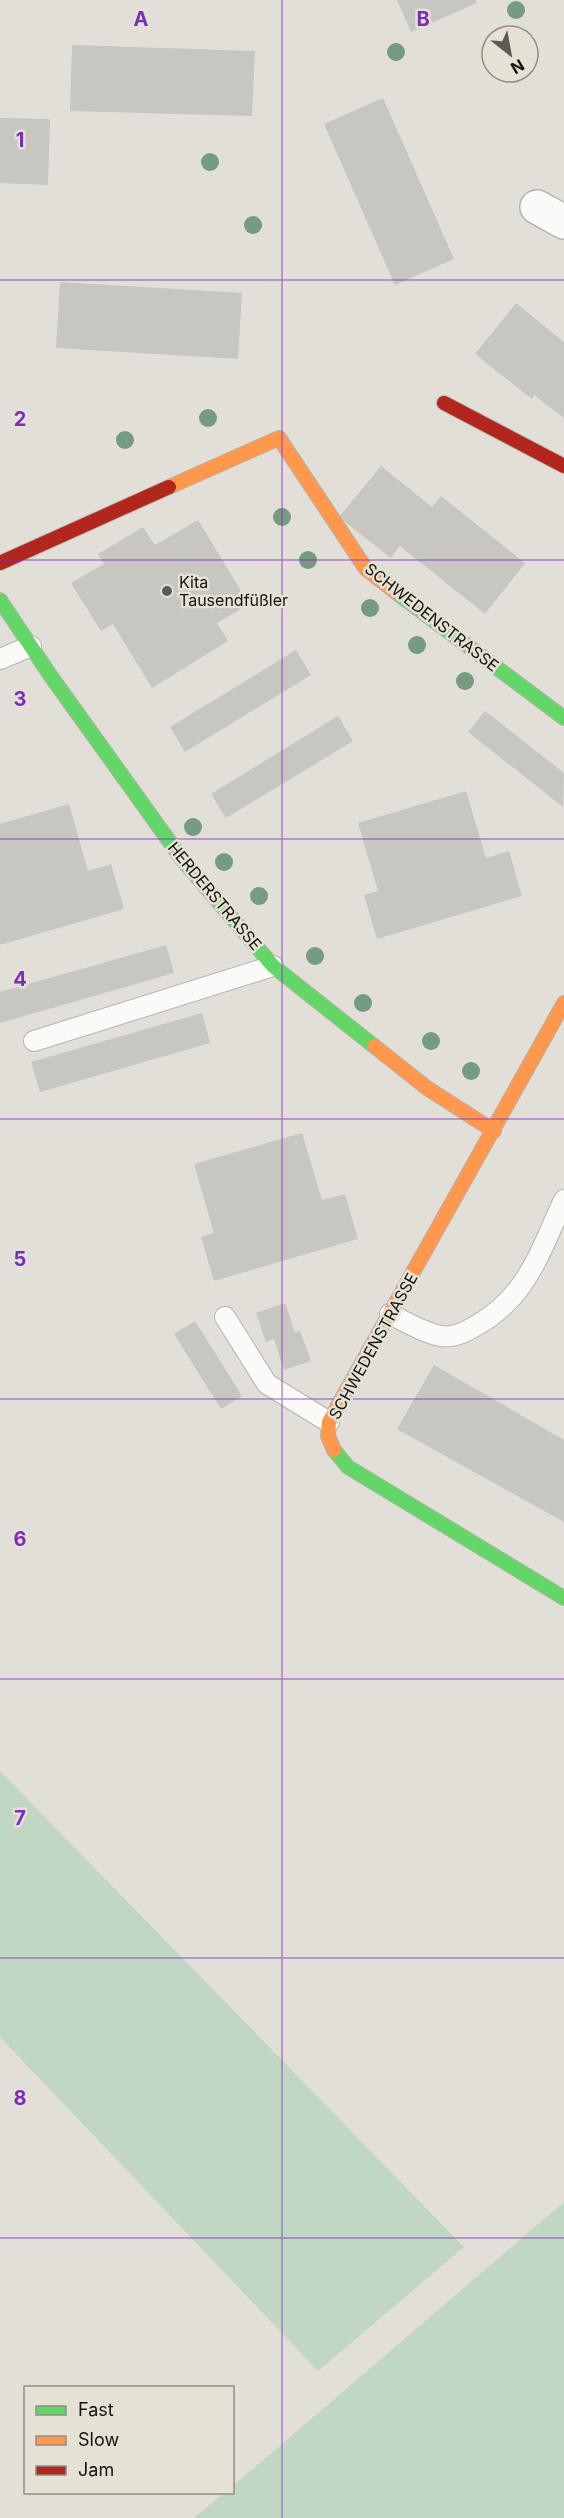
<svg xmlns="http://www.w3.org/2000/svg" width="564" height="2518" font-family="Inter,sans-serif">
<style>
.green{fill:#c0d7c3}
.building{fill:#c8c6c1}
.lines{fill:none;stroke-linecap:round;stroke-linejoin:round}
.lane-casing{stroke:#b6b4af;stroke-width:22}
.street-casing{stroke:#b6b4af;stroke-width:36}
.fast-casing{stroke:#b6b4af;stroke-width:16}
.slow-casing{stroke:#b6b4af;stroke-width:16}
.jam-casing{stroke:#b6b4af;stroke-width:16}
.lane{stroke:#fbfaf9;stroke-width:20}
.street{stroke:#fbfaf9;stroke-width:33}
.fast{stroke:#63d668;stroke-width:14}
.slow{stroke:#ff974d;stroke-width:14}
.jam{stroke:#b3261e;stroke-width:14}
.tree{fill:#759c81}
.grid{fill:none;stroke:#7b2cbf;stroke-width:1.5;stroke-opacity:0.55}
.poi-dot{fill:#5b5a54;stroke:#e5e1d5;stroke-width:2}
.labels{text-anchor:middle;stroke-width:5;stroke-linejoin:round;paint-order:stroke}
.poi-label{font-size:16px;fill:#13120d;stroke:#e5e1d5;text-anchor:start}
.street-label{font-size:16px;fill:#13120d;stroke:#e5e1d5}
.grid-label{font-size:20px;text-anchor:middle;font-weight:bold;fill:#7b2cbf;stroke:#e5e1d5;stroke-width:5;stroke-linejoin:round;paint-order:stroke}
</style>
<rect width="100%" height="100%" fill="#e2dfd8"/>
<!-- green -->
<g class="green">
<path d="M0,1771L464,2247L318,2371L0,2037Z"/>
<path d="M564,2202V2518H194L224,2493L232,2492L233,2486Z"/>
</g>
<!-- building -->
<g class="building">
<path d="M397,0H476L477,3L411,32Z"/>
<path d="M72,45L255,51L252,116L70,111Z"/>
<path d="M383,98L454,259L395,285L324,124Z"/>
<path d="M0,118L50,119L48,185L0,183Z"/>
<path d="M60,282L242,293L238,359L56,348Z"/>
<path d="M516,303L564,342V418L534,395L532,399L475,354Z"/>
<path d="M381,466L432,507L441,496L525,563L485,614L400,546L391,558L339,517Z"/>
<path d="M198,520L249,604L217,623L228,641L152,688L113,624L101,631L71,583L104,564L98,554L143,527L155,545Z"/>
<path d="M296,650L311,675L185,752L170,727Z"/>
<path d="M485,711L564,773L563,807L468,732Z"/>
<path d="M338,716L353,741L226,818L211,794Z"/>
<path d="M466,791L486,858L509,851L522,896L377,939L364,895L378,891L358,823Z"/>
<path d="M69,804L88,871L111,864L124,909L0,945V824Z"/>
<path d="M166,945L174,973L0,1023V992Z"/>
<path d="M202,1013L210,1043L40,1092L31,1062Z"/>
<path d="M302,1133L322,1200L345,1194L358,1239L214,1281L201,1237L214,1233L194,1164Z"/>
<path d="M285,1303L295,1332L300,1331L311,1361L284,1370L274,1339L266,1342L256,1313Z"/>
<path d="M195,1321L242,1396L221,1409L174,1334Z"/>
<path d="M434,1365L564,1440V1522L397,1429Z"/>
</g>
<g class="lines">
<!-- lane casing -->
<g class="lane-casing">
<g id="lane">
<path d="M0,659L31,646"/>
<path d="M34,1041L273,966"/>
<path d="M390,1314C406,1322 424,1333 441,1336C451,1338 464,1333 472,1328C527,1299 539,1253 564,1200"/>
<path d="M225,1317L267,1384L329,1422"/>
</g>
</g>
<!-- street casing -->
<g class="street-casing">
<path id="street" d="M537,207L564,222"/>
</g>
<!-- fast casing -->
<g class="fast-casing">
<g id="fast">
<path d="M397,593L564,718"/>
<path d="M0,600L50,675L182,859L273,966L374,1046"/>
<path d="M334,1450L348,1467L564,1598"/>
</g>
</g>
<!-- slow casing -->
<g class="slow-casing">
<g id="slow">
<path d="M169,487L279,438L366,569L397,593"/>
<path d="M374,1046L427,1088L494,1131"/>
<path d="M334,1450L328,1436L329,1422L564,1003"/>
</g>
</g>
<!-- jam casing -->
<g class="jam-casing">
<g id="jam">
<path d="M444,403L564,466"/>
<path d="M0,563L169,487"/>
</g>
</g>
<!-- lane -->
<use href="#lane" class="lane"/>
<!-- street -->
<use href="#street" class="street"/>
<!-- fast -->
<use href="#fast" class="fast"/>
<!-- slow -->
<use href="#slow" class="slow"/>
<!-- jam -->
<use href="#jam" class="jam"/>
</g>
<!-- trees -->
<g class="tree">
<circle cx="516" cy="10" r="9"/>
<circle cx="396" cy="52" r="9"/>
<circle cx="210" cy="162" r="9"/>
<circle cx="253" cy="225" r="9"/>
<circle cx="208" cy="418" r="9"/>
<circle cx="125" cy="440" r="9"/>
<circle cx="282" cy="517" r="9"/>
<circle cx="308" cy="560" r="9"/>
<circle cx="370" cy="608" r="9"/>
<circle cx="417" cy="645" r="9"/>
<circle cx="465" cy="681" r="9"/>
<circle cx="193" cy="827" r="9"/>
<circle cx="224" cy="862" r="9"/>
<circle cx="259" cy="896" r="9"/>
<circle cx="315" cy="956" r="9"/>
<circle cx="363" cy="1003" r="9"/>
<circle cx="431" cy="1041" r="9"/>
<circle cx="471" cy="1071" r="9"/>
</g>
<!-- grid -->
<path class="grid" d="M282,0V2518M0,280H564M0,560H564M0,839H564M0,1119H564M0,1399H564M0,1679H564M0,1958H564M0,2238H564"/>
<!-- markers -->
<circle class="poi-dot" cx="167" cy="591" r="6"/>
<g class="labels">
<!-- poi labels -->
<g class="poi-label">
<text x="179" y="588">Kita<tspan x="179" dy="18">Tausendfüßler</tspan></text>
</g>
<!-- street labels -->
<g class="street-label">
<text transform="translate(432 617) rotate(38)" y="6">SCHWEDENSTRASSE</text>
<text transform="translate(215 896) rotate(50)" y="6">HERDERSTRASSE</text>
<text transform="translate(373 1346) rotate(-61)" y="6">SCHWEDENSTRASSE</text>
</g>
</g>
<g class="grid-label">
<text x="141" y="26">A</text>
<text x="423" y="26">B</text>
<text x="20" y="147">1</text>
<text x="20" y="426">2</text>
<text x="20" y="706">3</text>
<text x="20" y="986">4</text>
<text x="20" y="1266">5</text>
<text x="20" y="1546">6</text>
<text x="20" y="1825">7</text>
<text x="20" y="2105">8</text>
</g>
<!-- legend -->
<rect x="24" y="2386" width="210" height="108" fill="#e5e1d5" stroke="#918e85" stroke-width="1.5"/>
<rect x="36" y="2406" width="30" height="9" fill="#63d668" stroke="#918e85" stroke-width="1.5"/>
<text x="78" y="2416" font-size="18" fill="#13120d">Fast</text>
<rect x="36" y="2436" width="30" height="9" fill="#ff974d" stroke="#918e85" stroke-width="1.5"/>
<text x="78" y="2446" font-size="18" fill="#13120d">Slow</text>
<rect x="36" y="2466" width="30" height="9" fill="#b3261e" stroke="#918e85" stroke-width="1.5"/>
<text x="78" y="2476" font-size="18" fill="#13120d">Jam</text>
<!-- north arrow -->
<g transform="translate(510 54) rotate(149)"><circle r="28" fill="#e5e1d5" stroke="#918e85" stroke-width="1.5"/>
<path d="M0-4.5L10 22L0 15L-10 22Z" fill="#5b5a54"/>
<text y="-9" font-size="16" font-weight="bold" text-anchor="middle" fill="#13120d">N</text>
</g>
</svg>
